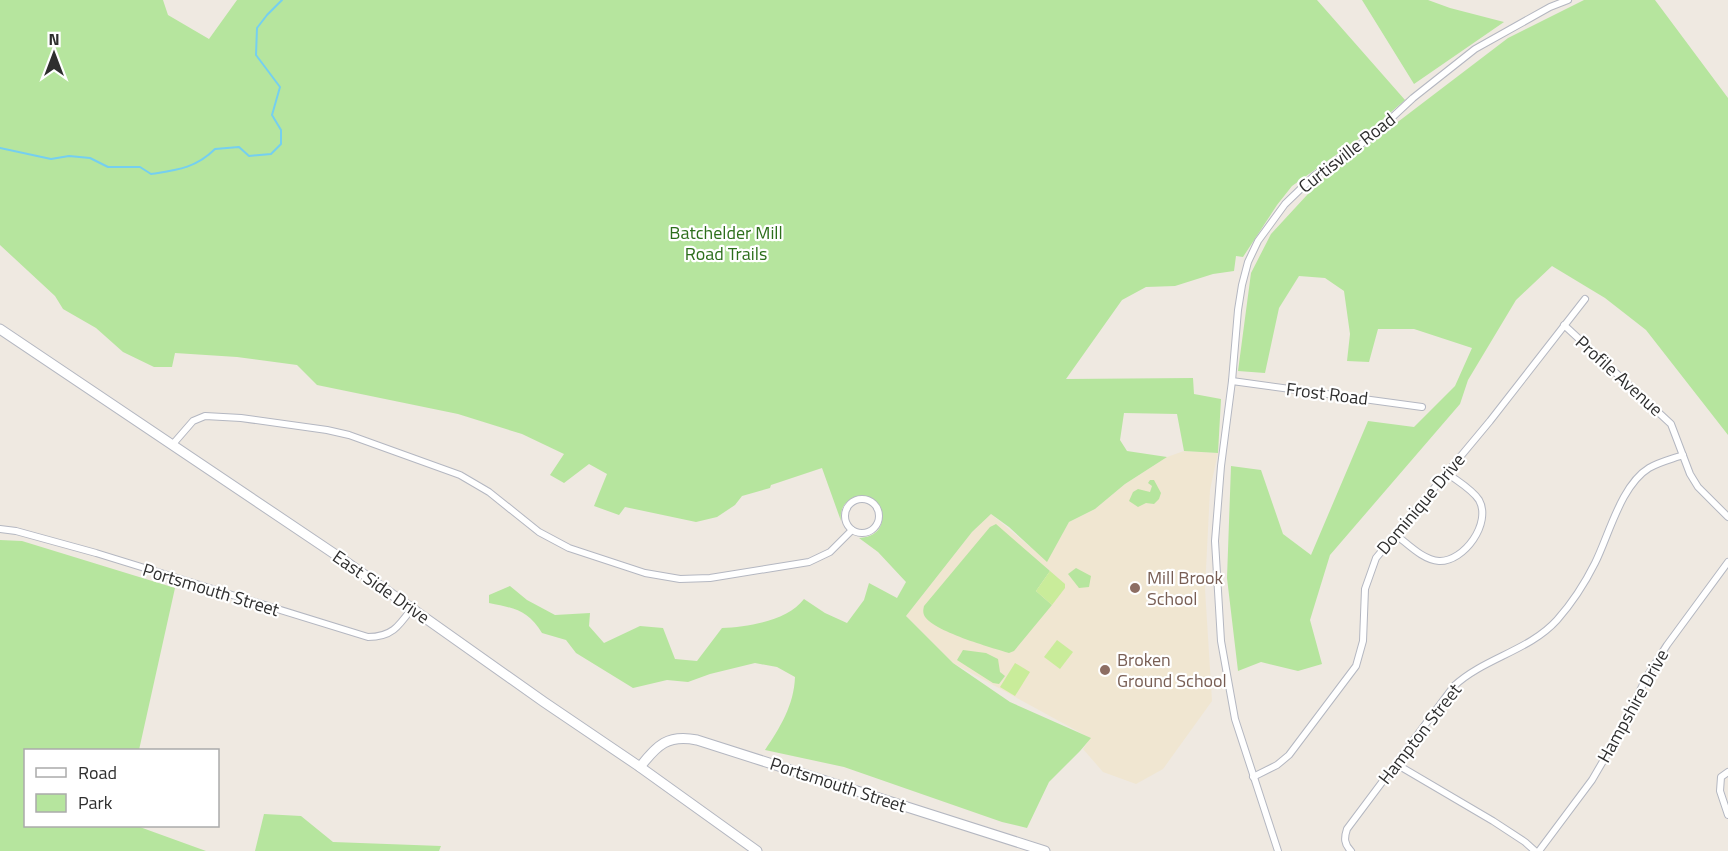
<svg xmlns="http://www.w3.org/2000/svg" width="1728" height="851" font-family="'Titillium Web',sans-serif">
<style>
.education{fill:#f0e6d1}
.green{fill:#b6e59e}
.pitch{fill:#c9ec9a}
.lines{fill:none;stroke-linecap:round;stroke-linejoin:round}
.stream{stroke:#75cff0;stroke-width:2}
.street-casing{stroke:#b4b7c1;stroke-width:8}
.secondary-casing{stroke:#b4b7c1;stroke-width:11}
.street{stroke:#fff;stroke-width:6}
.secondary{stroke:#fff;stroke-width:9}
.education-dot{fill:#8d6e63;stroke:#fff;stroke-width:2}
.labels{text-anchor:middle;stroke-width:4.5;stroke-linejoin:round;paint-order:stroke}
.street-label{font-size:18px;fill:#2e2e2e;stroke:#fff}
.park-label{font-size:18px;fill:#2c6e1b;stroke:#fff}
.education-label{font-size:18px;fill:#785e54;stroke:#fff;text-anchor:start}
</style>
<rect width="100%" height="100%" fill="#efe9e1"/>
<!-- education -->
<path class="education" d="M1184,451L1218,453L1210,490L1205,589L1212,701L1163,769L1136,784L1103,772L1083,749L1090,738L953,663L906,616L972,532L991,514L1047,561L1069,522L1095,509L1125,484L1167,457Z"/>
<!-- green -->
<g class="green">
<path d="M0,0H163L168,15L209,39L237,0H1317L1405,100L1367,133L1292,186L1277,205L1243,257L1236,256L1234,271L1213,274L1175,286L1146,287L1122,300L1066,379L1193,378L1194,394L1221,399L1218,453L1184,451L1177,414L1124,413L1120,440L1127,451L1167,457L1125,484L1095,509L1069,522L1047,562L1009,527L991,514L972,532L906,616L953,663L1010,702L1091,738L1080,751L1049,782L1027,828L1002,822L844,767L765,750C780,728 794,705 795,677L777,667L755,663L710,674L688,682L667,680L633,688L576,653L566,640L542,633C528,610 514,608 489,603V595L510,586L527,600L555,615L590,613L589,626L604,643L640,626L663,628L675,659L697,661L722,628C748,627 787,621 804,599L825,613L847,623L864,600L869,583L897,598L906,582L878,552L859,538C901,536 878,480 849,500C842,505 840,513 841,521L822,468L771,485L770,488L742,496L735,505L717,517L696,522L625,507L619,515L594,506L607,474L589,464L564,483L550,475L564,454L522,434L458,414L317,385L297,365L237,357L175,353L172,367H154L123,352L96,328L63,309L55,296L0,245Z"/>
<path d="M1362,0H1428L1450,8L1504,22L1414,84Z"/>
<path d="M1584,0H1655L1728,98V435L1646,330L1605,298L1552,266L1516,300L1468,380L1460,404L1330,555L1310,620L1322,664L1298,671L1261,662L1238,671L1227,578L1231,466L1261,470L1283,534L1311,555L1368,421L1414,427L1455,386L1472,348L1414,329H1378L1369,362L1347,361L1350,334L1344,291L1325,278L1299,276L1279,308L1265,373L1238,371L1251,273L1271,234L1319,182L1508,38Z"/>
<path d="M1150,480H1154L1161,493L1159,499L1154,504L1146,503L1138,507L1129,501L1133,492L1138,489L1150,492L1152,486L1148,483Z"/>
<path d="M996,524L1050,571L1036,591L1052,605L1014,651L1009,653C993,648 931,631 924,615C923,612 923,610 924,606L990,527Z"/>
<path d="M0,540L22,541L175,588L139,750H26V826H137L206,851H0Z"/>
<path d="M1076,568L1091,576L1089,587L1079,588L1068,574Z"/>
<path d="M963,650L986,653L998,659L1000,672L1005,676L999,684L993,683L957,660Z"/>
<path d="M264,814L301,816L333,842L441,846L439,851H255Z"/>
</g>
<!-- pitch -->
<g class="pitch">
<path d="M1050,571L1065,584V588L1052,605L1036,591Z"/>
<path d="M1057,640L1073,652L1060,669L1044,657Z"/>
<path d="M1015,663L1030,672L1015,696L1000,687Z"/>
</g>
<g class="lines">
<!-- stream -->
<path class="stream" d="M0,148L51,159L69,156L90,158L108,167H140L151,174C177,170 196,168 215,149L239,147L249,156L271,154L281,144V130L272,115L280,87L256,55L257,28L267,15L282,0"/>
<!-- street casing -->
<g class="street-casing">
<g id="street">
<path d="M1564,325L1671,424L1690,474L1698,487L1728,517"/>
<path d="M1232,381L1422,407"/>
<path d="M173,444L193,421L205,416L241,418L327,430L349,435L460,475L489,492L539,532L569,548L645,573L680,579L710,578L809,562L830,552L852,530"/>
<circle cx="862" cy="516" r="17"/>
<path d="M0,529L16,531L96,553L368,637C392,637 399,626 412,608"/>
<path d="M1396,535C1408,544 1423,560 1439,561C1464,562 1492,523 1479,500C1472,489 1457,481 1447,473"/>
<path d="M1396,764L1493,821L1525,842L1535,851"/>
<path d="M1728,772L1721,777L1720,791L1728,815"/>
<path d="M1253,777L1277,765L1289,755L1356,666L1363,641L1365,589L1376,558L1490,421L1585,299"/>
<path d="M1278,851L1235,719L1221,641L1215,541L1221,466L1232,381L1238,310L1242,285L1248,262L1258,241L1285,204L1315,175L1370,138L1413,98L1475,49L1550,7L1568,0"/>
<path d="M1351,851C1344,844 1344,838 1347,829L1454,686C1484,658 1529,651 1557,620C1572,603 1585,583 1595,563C1609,535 1621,485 1649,468C1659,462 1672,459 1683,455"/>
<path d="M1539,851L1592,780L1623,727L1646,678L1667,645L1728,562"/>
</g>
</g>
<!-- secondary casing -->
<g class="secondary-casing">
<g id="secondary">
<path d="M0,329L342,559L544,702L640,767L757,851"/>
<path d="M640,767C657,745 668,734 697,740L1045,851"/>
</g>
</g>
<!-- street -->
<use href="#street" class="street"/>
<!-- secondary -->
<use href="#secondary" class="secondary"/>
</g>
<!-- markers -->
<g class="education-dot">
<circle cx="1135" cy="588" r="6"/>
<circle cx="1105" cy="670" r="6"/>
</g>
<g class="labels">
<!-- street labels -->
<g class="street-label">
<text transform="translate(1347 153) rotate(-38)" y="6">Curtisville Road</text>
<text transform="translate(1619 376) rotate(42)" y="6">Profile Avenue</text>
<text transform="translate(1327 394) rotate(7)" y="6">Frost Road</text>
<text transform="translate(1421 504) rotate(-50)" y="6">Dominique Drive</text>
<text transform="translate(381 587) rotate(35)" y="6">East Side Drive</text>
<text transform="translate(211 590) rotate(17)" y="6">Portsmouth Street</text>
<text transform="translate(1633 706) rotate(-61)" y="6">Hampshire Drive</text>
<text transform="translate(1420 734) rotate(-52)" y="6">Hampton Street</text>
<text transform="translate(838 785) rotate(18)" y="6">Portsmouth Street</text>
</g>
<!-- park labels -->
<g class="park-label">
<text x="726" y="239">Batchelder Mill<tspan x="726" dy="21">Road Trails</tspan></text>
</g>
<!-- education labels -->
<g class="education-label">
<text x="1147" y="584">Mill Brook<tspan x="1147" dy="21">School</tspan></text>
<text x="1117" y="666">Broken<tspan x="1117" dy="21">Ground School</tspan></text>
</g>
</g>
<!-- legend -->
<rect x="24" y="749" width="195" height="78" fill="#ffffff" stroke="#ababab" stroke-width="1.5"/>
<rect x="36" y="768" width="30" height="9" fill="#ffffff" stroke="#ababab" stroke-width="1.5"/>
<text x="78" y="779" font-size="18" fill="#2e2e2e">Road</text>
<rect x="36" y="794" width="30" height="18" fill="#b6e59e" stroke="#ababab" stroke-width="1.5"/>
<text x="78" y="809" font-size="18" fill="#2e2e2e">Park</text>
<!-- north arrow -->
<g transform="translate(54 54)" stroke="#ffffff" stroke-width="4.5" paint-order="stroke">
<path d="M0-4.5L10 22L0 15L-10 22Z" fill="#2e2e2e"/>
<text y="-9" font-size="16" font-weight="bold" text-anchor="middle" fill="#2e2e2e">N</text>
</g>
</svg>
